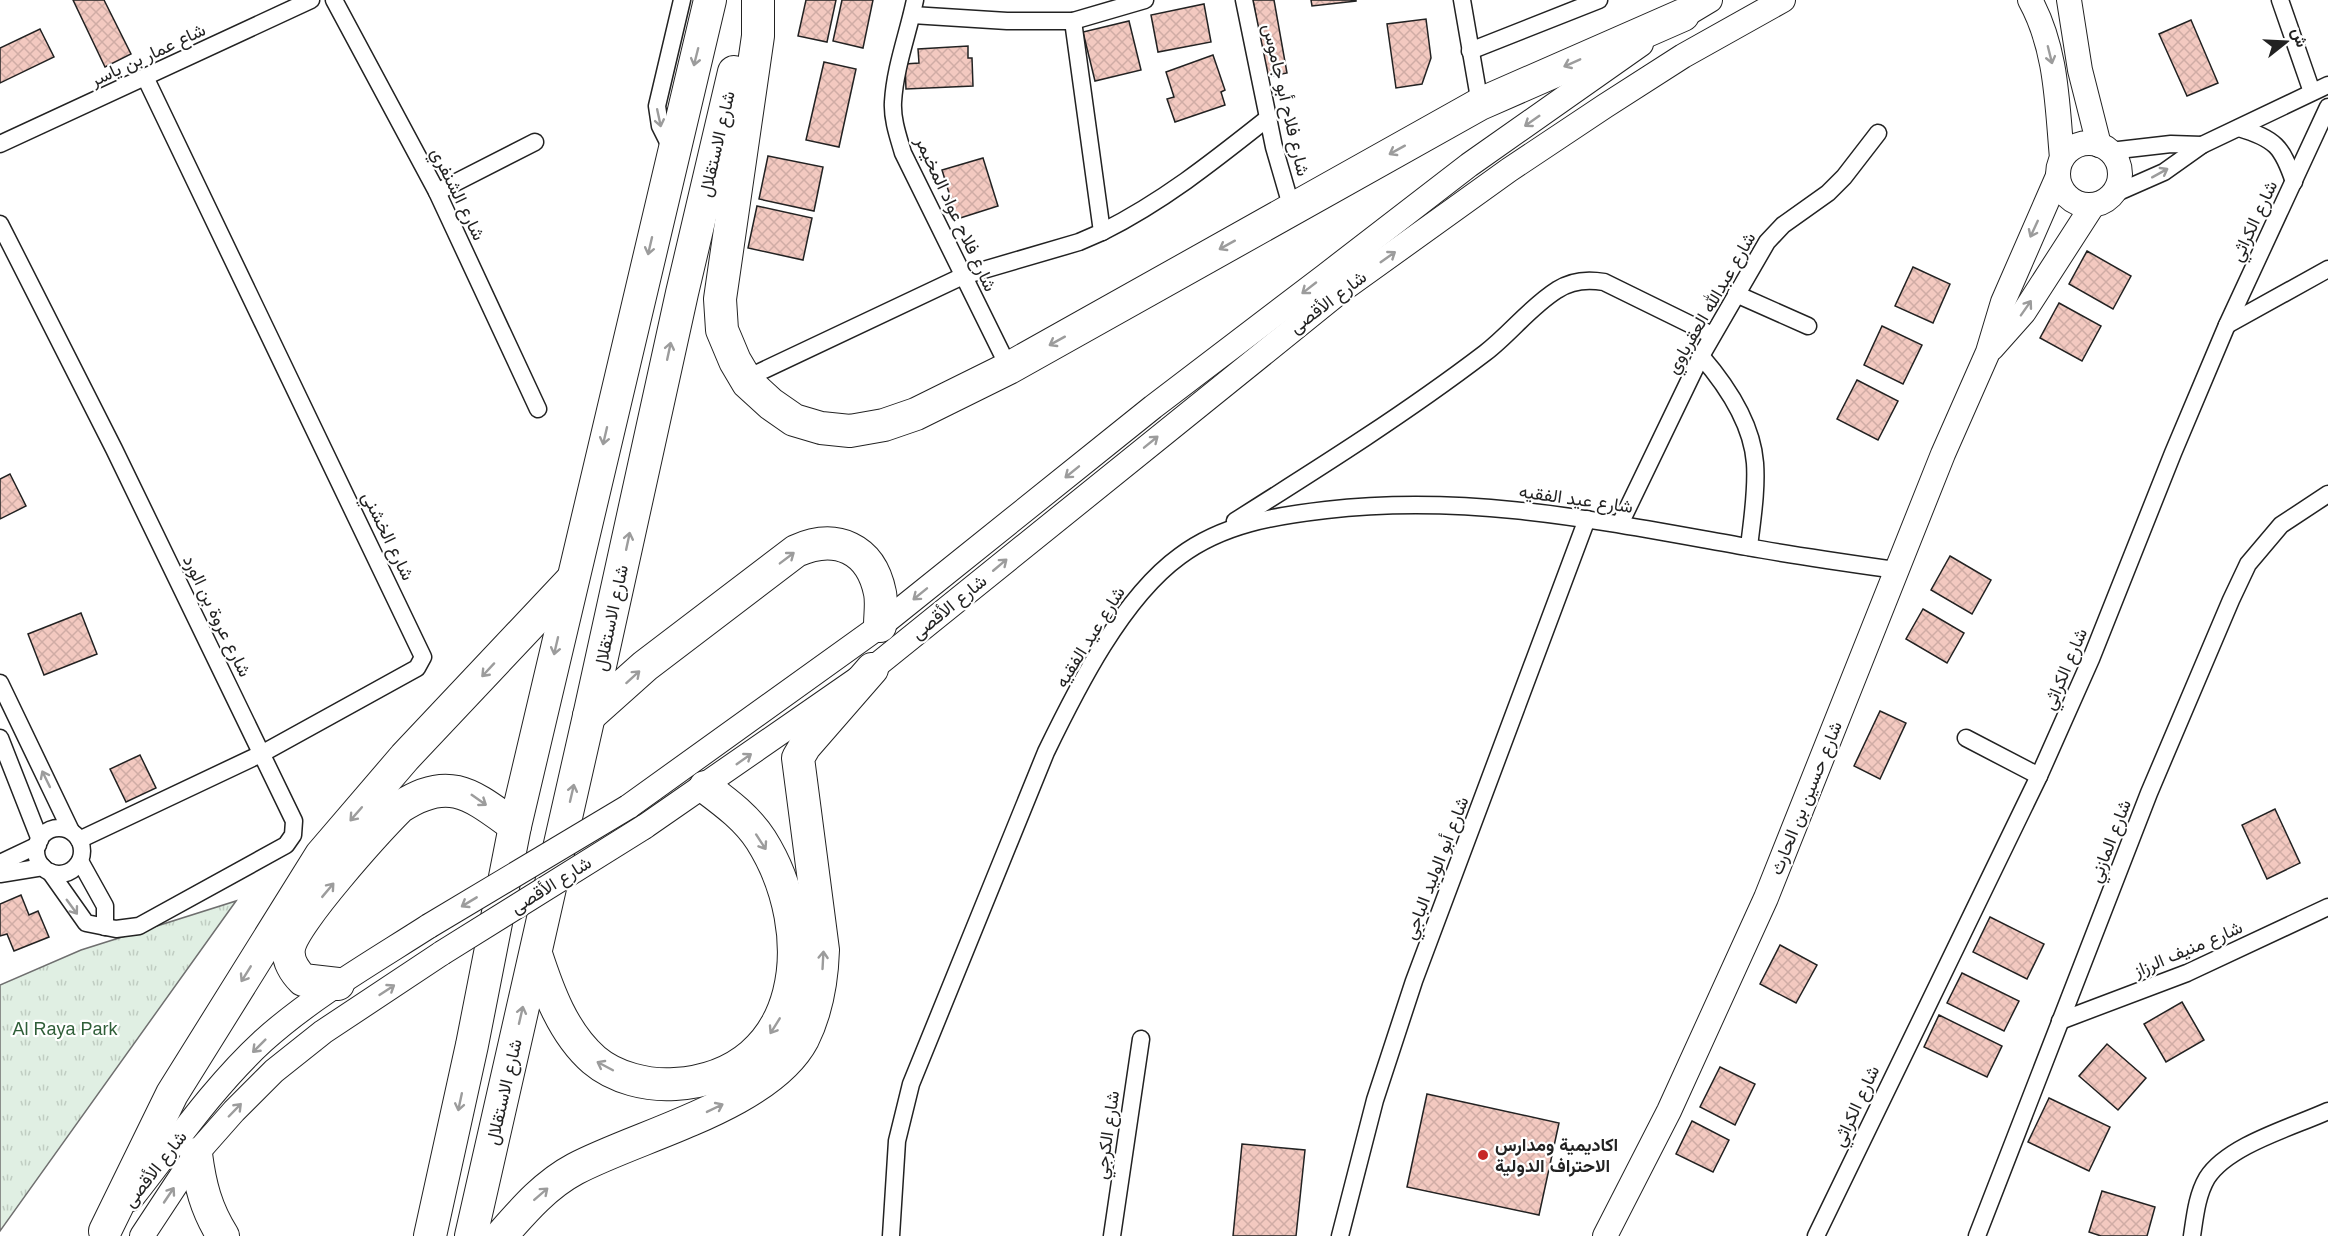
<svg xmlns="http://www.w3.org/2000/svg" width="2328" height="1236" font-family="Helvetica,Vazirmatn,sans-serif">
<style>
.park{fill:url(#park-tufts);stroke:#6f6f6f;stroke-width:1.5}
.building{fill:url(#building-cross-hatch);stroke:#222;stroke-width:1.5}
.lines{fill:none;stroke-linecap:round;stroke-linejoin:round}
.street-casing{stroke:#222;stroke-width:19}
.secondary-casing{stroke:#222;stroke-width:26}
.highway-casing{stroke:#222;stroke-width:34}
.street{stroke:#fff;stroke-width:16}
.secondary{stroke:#fff;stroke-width:24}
.highway{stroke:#fff;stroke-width:32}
.secondary-bridge-casing{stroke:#222;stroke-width:26;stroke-linecap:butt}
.secondary-bridge{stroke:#fff;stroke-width:24}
.oneway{stroke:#9c9c9c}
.poi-dot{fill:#c62828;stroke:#fff;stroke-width:2}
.labels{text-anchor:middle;stroke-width:4.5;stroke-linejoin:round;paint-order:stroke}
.street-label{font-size:18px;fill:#222;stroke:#fff}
.park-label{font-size:18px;fill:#2f5e38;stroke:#fff}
.poi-label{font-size:18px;font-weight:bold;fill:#222;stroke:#fff;text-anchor:start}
</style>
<defs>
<pattern id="park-tufts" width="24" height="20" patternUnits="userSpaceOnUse" patternTransform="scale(1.5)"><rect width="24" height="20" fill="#e0efe3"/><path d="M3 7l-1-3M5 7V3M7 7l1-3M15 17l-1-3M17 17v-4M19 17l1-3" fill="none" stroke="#c0cdc2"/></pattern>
<pattern id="building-cross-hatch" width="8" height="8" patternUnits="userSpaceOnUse" patternTransform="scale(1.5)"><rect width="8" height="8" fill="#f3c9c0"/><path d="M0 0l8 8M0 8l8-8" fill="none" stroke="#d0aca5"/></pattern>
</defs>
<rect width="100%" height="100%" fill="#fff"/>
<!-- park -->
<path class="park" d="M236,901L0,1231V985L81,950Z"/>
<!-- building -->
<g class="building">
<path d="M73,0H104L131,54L105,67Z"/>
<path d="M806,0H836L827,42L798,36Z"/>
<path d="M842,0H873L863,48L833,41Z"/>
<path d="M1253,0H1274L1287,73L1267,77Z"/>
<path d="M1311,0H1356V1L1312,6Z"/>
<path d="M1204,4L1211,42L1158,52L1151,15Z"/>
<path d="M1426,19L1431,58L1422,84L1396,88L1387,24Z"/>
<path d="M2191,20L2218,83L2187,96L2159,34Z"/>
<path d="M1129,21L1141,70L1095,81L1083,32Z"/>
<path d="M40,29L54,57L0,83V48Z"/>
<path d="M968,46V58H972L973,86L906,89L905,64L919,63L918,49Z"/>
<path d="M1213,55L1225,90L1221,92L1225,105L1175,122L1167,99L1174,97L1166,72Z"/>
<path d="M824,62L856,69L839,147L806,140Z"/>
<path d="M768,156L823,167L814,211L759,199Z"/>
<path d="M983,158L998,206L957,219L942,170Z"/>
<path d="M757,206L812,218L803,260L748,248Z"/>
<path d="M2087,251L2131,276L2113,309L2069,284Z"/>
<path d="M1913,267L1950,284L1933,323L1895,306Z"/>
<path d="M2059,303L2101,326L2082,361L2040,338Z"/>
<path d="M1882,326L1922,345L1903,384L1864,365Z"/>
<path d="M1857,380L1898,401L1878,440L1837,419Z"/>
<path d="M10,474L26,506L0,519V479Z"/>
<path d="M1950,556L1991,580L1972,614L1931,590Z"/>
<path d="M1923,609L1964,633L1947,663L1906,639Z"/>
<path d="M81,613L97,654L44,675L28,634Z"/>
<path d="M1880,711L1906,723L1880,779L1854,766Z"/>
<path d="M140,755L156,788L126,802L110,769Z"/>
<path d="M2275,809L2300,863L2267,879L2242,825Z"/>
<path d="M21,895L29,915L38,911L49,937L14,951L7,934L0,936V904Z"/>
<path d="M1990,917L2044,944L2027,979L1973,952Z"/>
<path d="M1780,945L1817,965L1796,1003L1760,984Z"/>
<path d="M1962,973L2019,1001L2004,1031L1947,1003Z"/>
<path d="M2182,1002L2204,1040L2166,1062L2144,1024Z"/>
<path d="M1939,1015L2002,1046L1987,1077L1924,1047Z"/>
<path d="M2107,1044L2146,1078L2118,1110L2079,1076Z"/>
<path d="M1720,1067L1755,1084L1735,1125L1700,1107Z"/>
<path d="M1427,1094L1559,1123L1539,1215L1407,1187Z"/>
<path d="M2049,1098L2110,1127L2089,1171L2028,1142Z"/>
<path d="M1692,1121L1729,1140L1713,1172L1676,1154Z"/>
<path d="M1242,1144L1305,1150L1296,1236H1233Z"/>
<path d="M2102,1191L2155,1207L2147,1236H2101L2089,1232Z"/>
</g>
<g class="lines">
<!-- street casing -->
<g class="street-casing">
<g id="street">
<path d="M334,0L437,192L538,409"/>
<path d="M915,0C908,34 895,67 893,102C892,119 898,136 903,153L1009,368"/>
<path d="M1244,0L1274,147L1292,209"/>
<path d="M1462,0L1480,104"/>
<path d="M2280,0L2312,92"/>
<path d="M912,15L1007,21H1073L1145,0"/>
<path d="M1470,51L1599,0"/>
<path d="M2239,128C2275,139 2282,146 2294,182"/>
<path d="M0,144L311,0"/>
<path d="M2110,151L2171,144L2202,145"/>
<path d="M673,152L660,126L657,106L682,0"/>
<path d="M437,192L535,142"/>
<path d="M2114,194L2164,172L2202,145L2328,85"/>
<path d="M0,224L114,449L294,821L293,835L286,845L139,926L116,929L86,923L50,872"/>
<path d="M1102,232C1164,201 1215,160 1268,118"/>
<path d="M1736,294L1808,326"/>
<path d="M2227,325L2328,269"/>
<path d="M1701,356C1727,386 1752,423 1755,463C1757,491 1752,520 1749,547"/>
<path d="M745,379L963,276L1079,242L1102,232L1073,21"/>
<path d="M1235,521C1319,468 1405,414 1485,353C1510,334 1530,307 1557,290C1572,280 1587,279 1604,282L1712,335"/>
<path d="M1620,524L1701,356L1767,242L1783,225L1828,193L1844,177L1878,133"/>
<path d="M0,683L71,831"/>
<path d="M0,738L40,840"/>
<path d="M1966,738L2039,776"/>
<circle cx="59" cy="851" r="23"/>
<path d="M79,840L263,753L417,668L423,657L146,79"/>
<path d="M80,861L105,906V927"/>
<path d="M0,863L38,845"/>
<path d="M0,874L43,867"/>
<path d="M2060,1021L2187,973L2328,907"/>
<path d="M891,1236L897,1141L911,1084L1046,752C1077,688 1122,598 1180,556C1223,524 1274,516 1326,510C1472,493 1605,522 1747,547C1797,556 1847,563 1896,570"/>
<path d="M1112,1236L1141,1039"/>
<path d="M1340,1236L1375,1100L1414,981L1587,519"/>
<path d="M1816,1236L2039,776L2091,659L2173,453L2227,325L2328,107"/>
<path d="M1977,1236L2149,793L2231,600L2248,564L2281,525L2328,494"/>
<path d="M2192,1236C2195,1216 2197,1195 2207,1178C2228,1145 2293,1127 2328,1111"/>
</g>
</g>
<!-- secondary casing -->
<g class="secondary-casing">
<g id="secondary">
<path d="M2030,0C2057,49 2057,104 2062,158"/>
<path d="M2069,0L2080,70L2099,145"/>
<path d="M1670,24L1710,0"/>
<circle cx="2089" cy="174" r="31"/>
<path d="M1992,348L2024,312L2093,205"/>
<path d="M628,807L880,626L1153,407L1325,276L1469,165L1641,44"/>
<path d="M644,827L872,669L1342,290L1509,170L1605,106L1683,56L1783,0"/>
<path d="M131,1199C173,1146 213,1087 263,1041C313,996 373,962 429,926"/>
<path d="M142,1236L196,1154L234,1111L274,1071L323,1032L442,953"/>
<path d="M1605,1236L1669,1111L1766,898L1943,454L1988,352L2003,302L2058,176"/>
</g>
</g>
<!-- highway casing -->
<g class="highway-casing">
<g id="highway">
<path d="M758,0V36L720,299L722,330L735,361L748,383L771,404L794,420L821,428L850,431L884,425L916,414L1009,368L1480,104L1683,15"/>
<path d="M589,716L645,666L796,551C836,533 871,548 880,593C882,603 880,615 880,626"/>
<path d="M536,954C548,991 563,1033 594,1060C615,1078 648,1086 675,1084C806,1075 819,932 761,840C747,818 725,802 705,787"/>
<path d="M338,984L303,980C295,972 287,960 289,948C293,922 379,828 400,807C450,774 473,796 515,826"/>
<path d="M196,1154C200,1185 206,1209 223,1236"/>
<path d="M105,1231L172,1094L321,855L405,757L570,582"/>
<path d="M430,1236L472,1045L515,826L710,0"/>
<path d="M471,1236L589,716L682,293L734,72"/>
<path d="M501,1236C523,1211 545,1185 575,1169C639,1135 768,1105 803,1039C817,1011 822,981 823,950L798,758L805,746L872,669"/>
</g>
</g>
<!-- street -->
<use href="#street" class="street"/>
<!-- secondary -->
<use href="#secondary" class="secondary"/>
<!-- highway -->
<use href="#highway" class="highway"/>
<!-- secondary-bridge casing -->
<g class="secondary-bridge-casing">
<g id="secondary-bridge">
<path d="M429,926L628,807"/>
<path d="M442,953L644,827"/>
</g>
</g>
<!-- secondary-bridge -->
<use href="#secondary-bridge" class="secondary-bridge"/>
</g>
<!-- one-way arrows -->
<defs><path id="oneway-shaft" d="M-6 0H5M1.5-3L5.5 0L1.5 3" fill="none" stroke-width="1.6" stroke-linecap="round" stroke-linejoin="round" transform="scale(1.5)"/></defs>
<g class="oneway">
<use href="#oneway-shaft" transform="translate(2050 55) rotate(76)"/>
<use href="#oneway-shaft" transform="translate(696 57) rotate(104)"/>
<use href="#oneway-shaft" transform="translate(1572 63) rotate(156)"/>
<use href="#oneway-shaft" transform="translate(659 118) rotate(78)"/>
<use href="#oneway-shaft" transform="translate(1532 121) rotate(145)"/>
<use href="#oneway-shaft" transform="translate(1397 150) rotate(151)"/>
<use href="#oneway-shaft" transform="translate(2160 173) rotate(-29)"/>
<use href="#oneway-shaft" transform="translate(2034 229) rotate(115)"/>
<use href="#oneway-shaft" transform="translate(1227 245) rotate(151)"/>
<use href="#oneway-shaft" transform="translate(650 246) rotate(103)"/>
<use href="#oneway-shaft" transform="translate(1388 257) rotate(-35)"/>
<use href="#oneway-shaft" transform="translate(1309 288) rotate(142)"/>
<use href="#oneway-shaft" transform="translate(2026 308) rotate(-55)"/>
<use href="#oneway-shaft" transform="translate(1057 341) rotate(151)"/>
<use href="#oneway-shaft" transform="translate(669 351) rotate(-78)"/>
<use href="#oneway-shaft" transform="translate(605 436) rotate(103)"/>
<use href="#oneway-shaft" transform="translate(1151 442) rotate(-39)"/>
<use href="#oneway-shaft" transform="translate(1072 472) rotate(141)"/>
<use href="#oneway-shaft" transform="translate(628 541) rotate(-78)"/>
<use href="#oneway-shaft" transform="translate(787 558) rotate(-37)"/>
<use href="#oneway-shaft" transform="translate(1000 565) rotate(-40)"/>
<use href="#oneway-shaft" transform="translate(920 594) rotate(141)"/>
<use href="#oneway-shaft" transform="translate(556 646) rotate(103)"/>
<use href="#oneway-shaft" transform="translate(488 670) rotate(133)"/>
<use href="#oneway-shaft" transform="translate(633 677) rotate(-42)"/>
<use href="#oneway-shaft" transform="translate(744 759) rotate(-35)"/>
<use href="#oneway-shaft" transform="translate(46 779) rotate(-116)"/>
<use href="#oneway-shaft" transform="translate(572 793) rotate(-77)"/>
<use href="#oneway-shaft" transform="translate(479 800) rotate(35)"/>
<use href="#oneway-shaft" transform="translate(356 814) rotate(131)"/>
<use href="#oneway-shaft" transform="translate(761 842) rotate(57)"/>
<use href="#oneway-shaft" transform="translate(328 890) rotate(-50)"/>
<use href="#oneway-shaft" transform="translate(469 902) rotate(149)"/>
<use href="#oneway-shaft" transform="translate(72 907) rotate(54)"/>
<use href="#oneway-shaft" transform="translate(823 960) rotate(-87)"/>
<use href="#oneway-shaft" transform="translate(246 974) rotate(122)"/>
<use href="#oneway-shaft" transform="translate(387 990) rotate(-33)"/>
<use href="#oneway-shaft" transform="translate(521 1015) rotate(-77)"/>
<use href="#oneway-shaft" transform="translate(775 1026) rotate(122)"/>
<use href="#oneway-shaft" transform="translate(259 1046) rotate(135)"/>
<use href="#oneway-shaft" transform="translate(605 1066) rotate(-152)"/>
<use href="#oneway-shaft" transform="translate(460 1102) rotate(102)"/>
<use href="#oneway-shaft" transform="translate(715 1108) rotate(-26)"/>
<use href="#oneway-shaft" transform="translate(235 1110) rotate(-46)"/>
<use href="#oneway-shaft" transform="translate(541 1194) rotate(-41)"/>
<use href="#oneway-shaft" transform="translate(169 1195) rotate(-56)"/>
</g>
<!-- markers -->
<circle class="poi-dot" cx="1483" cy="1155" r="6"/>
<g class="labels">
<!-- street labels -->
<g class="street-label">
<text transform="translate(148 55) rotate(-25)" y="6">شاع عمار بن ياسر</text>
<text transform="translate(1286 100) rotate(77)" y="6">شارع فلاح أبو جاموس</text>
<text transform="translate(717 144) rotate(-77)" y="6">شارع الاستقلال</text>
<text transform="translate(458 194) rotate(64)" y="6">شارع الشنفري</text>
<text transform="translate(956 214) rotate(65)" y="6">شارع فلاح عواد المخيمر</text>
<text transform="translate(2254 221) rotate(-65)" y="6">شارع الكراثي</text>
<text transform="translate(1328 302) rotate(-37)" y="6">شارع الأقصى</text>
<text transform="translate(1711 303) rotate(-60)" y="6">شارع عبدالله العقرباوي</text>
<text transform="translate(1576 499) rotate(8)" y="6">شارع عيد الفقيه</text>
<text transform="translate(388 536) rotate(64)" y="6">شارع الخشني</text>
<text transform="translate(949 607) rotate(-39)" y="6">شارع الأقصى</text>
<text transform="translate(217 616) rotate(64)" y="6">شارع عروة بن الورد</text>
<text transform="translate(611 618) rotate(-78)" y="6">شارع الاستقلال</text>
<text transform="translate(1090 637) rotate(-58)" y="6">شارع عيد الفقيه</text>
<text transform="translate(2065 669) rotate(-67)" y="6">شارع الكراثي</text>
<text transform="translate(1806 798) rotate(-68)" y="6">شارع حسين بن الحارث</text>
<text transform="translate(2110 841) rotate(-69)" y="6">شارع المازني</text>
<text transform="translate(1436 868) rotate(-69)" y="6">شارع أبو الوليد الباجي</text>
<text transform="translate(551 885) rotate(-32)" y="6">شارع الأقصى</text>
<text transform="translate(2188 949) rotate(-23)" y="6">شارع منيف الرزاز</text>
<text transform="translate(504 1092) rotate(-77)" y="6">شارع الاستقلال</text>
<text transform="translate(1856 1106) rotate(-65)" y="6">شارع الكراثي</text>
<text transform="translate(1107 1135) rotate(-82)" y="6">شارع الكرجي</text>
<text transform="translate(155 1169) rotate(-52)" y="6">شارع الأقصى</text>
</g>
<!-- park labels -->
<g class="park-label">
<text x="65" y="1035">Al Raya Park</text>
</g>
<!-- poi labels -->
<g class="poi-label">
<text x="1495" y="1151">اكاديمية ومدارس<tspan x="1495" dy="21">الاحتراف الدولية</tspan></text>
</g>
</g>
<!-- north arrow -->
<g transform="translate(2286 42) rotate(72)" stroke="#ffffff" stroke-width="4.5" paint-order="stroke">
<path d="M0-4.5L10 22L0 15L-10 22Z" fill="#222222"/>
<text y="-9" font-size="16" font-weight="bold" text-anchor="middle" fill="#222222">ش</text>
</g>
</svg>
